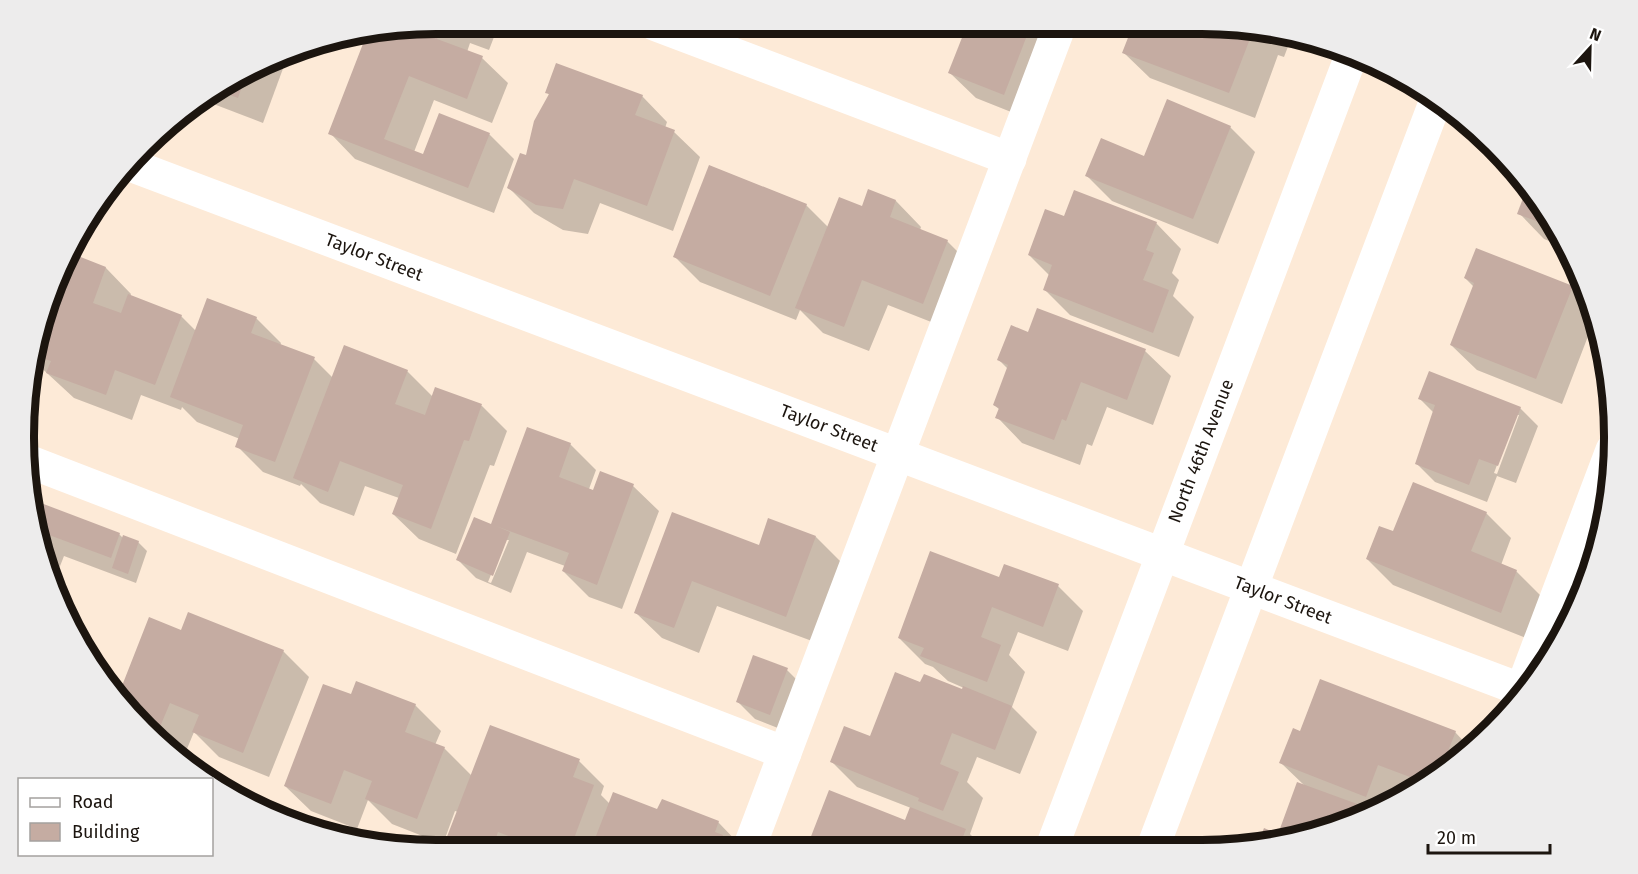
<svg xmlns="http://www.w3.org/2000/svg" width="1638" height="874" font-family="'Fira Sans',sans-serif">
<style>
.shadow{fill:#0003;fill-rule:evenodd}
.building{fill:#c5aca2}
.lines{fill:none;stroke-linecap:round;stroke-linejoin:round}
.minor{stroke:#fff;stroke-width:33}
.labels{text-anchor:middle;stroke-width:5;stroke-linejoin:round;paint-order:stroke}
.street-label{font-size:18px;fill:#1c150f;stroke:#fff}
.rim{fill:none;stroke:#1c150f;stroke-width:8}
</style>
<rect width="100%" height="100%" fill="#fdead7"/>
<!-- shadow -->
<g class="shadow">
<path d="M437,24H499L489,50L470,43L467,52L482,58L508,83L492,123L434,100L414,152L424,156L489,134L514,159L494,213L355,159L330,133L369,35Z"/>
<path d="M820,24H842L839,32Z"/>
<path d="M948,25H1066L1029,119L976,98L950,73L966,32Z"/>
<path d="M1135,25H1228L1292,36L1284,57L1278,55L1255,118L1150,78L1124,53Z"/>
<path d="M288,55L263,123L203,100Z"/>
<path d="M547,92L642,96L667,122L665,128L674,132L700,157L673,231L600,203L588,234L563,230L534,213L509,188L527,157L550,96Z"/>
<path d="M1230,127L1255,152L1218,244L1112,201L1087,176Z"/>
<path d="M1529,186L1567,248L1544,239L1519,213Z"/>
<path d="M869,191L896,201L921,227L920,230L947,241L973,267L949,329L888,305L869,351L823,333L800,310L796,320L700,282L675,257L806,205L829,228L863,208Z"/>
<path d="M1065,218L1156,223L1181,249L1172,273L1179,280L1173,296L1194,317L1179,357L1070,315L1045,290L1050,276L1029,255Z"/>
<path d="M72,255L106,268L131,294L130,297L181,316L196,331L256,318L281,343L280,346L314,359L333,378L407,371L433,397L436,389L482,406L507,431L494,466L490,465L456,554L419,539L393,514L399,498L365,486L354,516L320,503L301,484L300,486L263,472L237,446L240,439L197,422L182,407L181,410L141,395L132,420L74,398L35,362L38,330Z"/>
<path d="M1465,278L1572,288L1591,307L1595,318L1562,404L1477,370L1451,345L1474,287Z"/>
<path d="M1038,309L1145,351L1171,376L1153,425L1107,407L1092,446L1087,444L1080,465L1022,443L997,417L1000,410L994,405L1008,369L999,360L1029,334Z"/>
<path d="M1420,399L1520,408L1538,426L1516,483L1497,476L1487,502L1435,482L1417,464L1434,413ZM1516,415H1519L1497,474L1494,473Z"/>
<path d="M570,444L596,470L589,489L594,491L633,486L659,511L622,609L589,597L563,571L565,566L527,552L511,593L476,578L458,560L498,529L493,524ZM505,540H509L491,583L488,582Z"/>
<path d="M34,502L119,534L124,539L138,542L147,551L136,583L64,556L53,584Z"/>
<path d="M1486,513L1511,538L1501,565L1516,571L1542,597L1526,638L1393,585L1367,559L1393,533Z"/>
<path d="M673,514L759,547L816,537L841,562L812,641L717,606L699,653L662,638L636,613Z"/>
<path d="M1000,579L1058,586L1083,611L1068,651L1018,632L1009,655L1025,672L1012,707L1037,732L1020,774L977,757L967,782L983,798L970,834L983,847L821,848L812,839L905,822L911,808L857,787L832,762L871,738L921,684L963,691L964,688L948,681L933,667L925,664L899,638Z"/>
<path d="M182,632L283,651L309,677L269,777L219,757L194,732L184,756L127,710Z"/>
<path d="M787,670L805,688L788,732L755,719L737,701Z"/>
<path d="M352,696L415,705L441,731L435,745L444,748L472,776L579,761L604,786L601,795L610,804L718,822L743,848L447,849L445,847L458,812L455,811L443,844L392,824L368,800L357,829L311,811L285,786Z"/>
<path d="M1455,732L1469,747L1430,781L1409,791L1404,789L1401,795L1367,812L1363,810L1366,812L1334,828L1259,846L1278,836L1305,786L1281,763L1300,733Z"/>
</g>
<!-- building -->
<g class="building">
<path d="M437,24H443L437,39L483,56L467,99L409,76L384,139L423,154L439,113L490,133L468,188L328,134L366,36Z"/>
<path d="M967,25H1031L1004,95L948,73Z"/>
<path d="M1133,25H1228L1260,30L1258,33L1253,31L1229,93L1122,53Z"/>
<path d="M556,63L643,95L635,115L675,130L647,206L574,179L563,209L536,205L507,188L520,153L526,155L534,121L549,94L545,93Z"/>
<path d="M245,77L238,98L219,91Z"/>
<path d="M1167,99L1231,126L1193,219L1085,176L1101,138L1144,156Z"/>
<path d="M709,165L807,204L770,296L673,257Z"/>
<path d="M1528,185L1555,228L1517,214Z"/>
<path d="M868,189L896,200L890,217L948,240L923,304L862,280L844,327L795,308L839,197L862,206Z"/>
<path d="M1074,190L1157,222L1146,250L1154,253L1143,280L1169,290L1153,333L1043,290L1052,265L1028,255L1045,209L1064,216Z"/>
<path d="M1476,248L1573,286L1536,379L1450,345L1474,283L1464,278Z"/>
<path d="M73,254L106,267L93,303L121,313L128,294L182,315L155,385L115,370L106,395L46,373L51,361L36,356L38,330Z"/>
<path d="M207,298L257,317L251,333L315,357L275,462L235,447L243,425L170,397Z"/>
<path d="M1037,308L1146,349L1127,400L1081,382L1066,421L1062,419L1054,440L995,418L999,408L993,405L1008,365L997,360L1011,325L1028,332Z"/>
<path d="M344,345L408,370L395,404L425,415L435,387L482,404L469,441L464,440L431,529L392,514L403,485L340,461L328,492L293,478Z"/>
<path d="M1429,371L1521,407L1498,466L1479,459L1469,485L1415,464L1435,405L1418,399Z"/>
<path d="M527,427L571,443L559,477L593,490L600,471L634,484L597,585L562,571L569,553L496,526L510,532L493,576L456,560L474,517L491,524Z"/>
<path d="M1413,482L1487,512L1471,551L1517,570L1501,613L1366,559L1379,526L1393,531Z"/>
<path d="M33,500L120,533L111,558L41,532Z"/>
<path d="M672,512L759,545L768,518L816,536L786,617L692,581L674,628L634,613Z"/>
<path d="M123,535L139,541L128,574L112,568Z"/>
<path d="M930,551L999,577L1004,564L1059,584L1043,627L992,607L981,637L1001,645L987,682L920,656L924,648L898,638Z"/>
<path d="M188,612L284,650L243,753L192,732L199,715L170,703L157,734L127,710L118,696L149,617L181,630Z"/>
<path d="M753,655L788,668L770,715L736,702Z"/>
<path d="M895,672L920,682L924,674L962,689L963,686L1012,706L995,750L952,733L940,764L959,772L943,811L918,801L919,798L830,762L844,726L870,736Z"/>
<path d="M1320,679L1456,731L1444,761L1450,763L1426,783L1378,765L1366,797L1279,763L1293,728L1300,731Z"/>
<path d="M356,681L416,704L405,732L445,747L417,819L365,799L372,781L344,770L331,804L284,786L323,684L351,694Z"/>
<path d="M490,725L580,759L573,777L594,785L570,849H544L498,832L492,849L443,847Z"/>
<path d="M1297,782L1360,805L1356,817L1334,828L1257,846L1264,828L1278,834Z"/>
<path d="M829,790L905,820L910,807L966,829L959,847L819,848L821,844L810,839Z"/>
<path d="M613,792L657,809L662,799L719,821L715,832L723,835L718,848L591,849Z"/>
</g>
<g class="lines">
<!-- minor -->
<g class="minor">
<path d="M654,24L1010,159"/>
<path d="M133,166L1525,691"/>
<path d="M25,460L785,753"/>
<path d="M1517,702L1612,450"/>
<path d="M1052,847L1351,56"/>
<path d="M1153,847L1436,100"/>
<path d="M749,848L1060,25"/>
</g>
</g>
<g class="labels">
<!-- street labels -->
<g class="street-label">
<text transform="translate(374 257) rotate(21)" y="6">Taylor Street</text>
<text transform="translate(829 428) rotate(21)" y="6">Taylor Street</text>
<text transform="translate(1201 451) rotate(-69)" y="6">North 46th Avenue</text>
<text transform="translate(1283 600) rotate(21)" y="6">Taylor Street</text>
</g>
</g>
<!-- crop -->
<path d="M0 0H1638V874H0ZM436 34H1202A402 402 0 0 1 1604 436V438A402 402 0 0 1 1202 840H436A402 402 0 0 1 34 438V436A402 402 0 0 1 436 34Z" fill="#edecec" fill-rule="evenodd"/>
<path class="rim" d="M436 34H1202A402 402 0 0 1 1604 436V438A402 402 0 0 1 1202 840H436A402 402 0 0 1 34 438V436A402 402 0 0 1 436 34Z"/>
<!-- legend -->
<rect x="18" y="778" width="195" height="78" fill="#ffffff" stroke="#a4a19f" stroke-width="1.5"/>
<rect x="30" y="798" width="30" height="9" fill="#ffffff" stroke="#a4a19f" stroke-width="1.5"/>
<text x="72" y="808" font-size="18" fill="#1c150f">Road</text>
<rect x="30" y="823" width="30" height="18" fill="#c5aca2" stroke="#a4a19f" stroke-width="1.5"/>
<text x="72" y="838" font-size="18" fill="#1c150f">Building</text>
<!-- north arrow -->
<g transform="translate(1590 48) rotate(22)" stroke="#ffffff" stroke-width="4.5" paint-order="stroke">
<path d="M0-4.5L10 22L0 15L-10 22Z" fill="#1c150f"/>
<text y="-9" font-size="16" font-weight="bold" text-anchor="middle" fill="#1c150f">N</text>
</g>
<!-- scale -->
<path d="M1428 844v9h122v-9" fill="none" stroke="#1c150f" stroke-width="3"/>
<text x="1437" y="844" font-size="18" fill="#1c150f" stroke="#ffffff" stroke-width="4.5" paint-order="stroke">20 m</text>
</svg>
